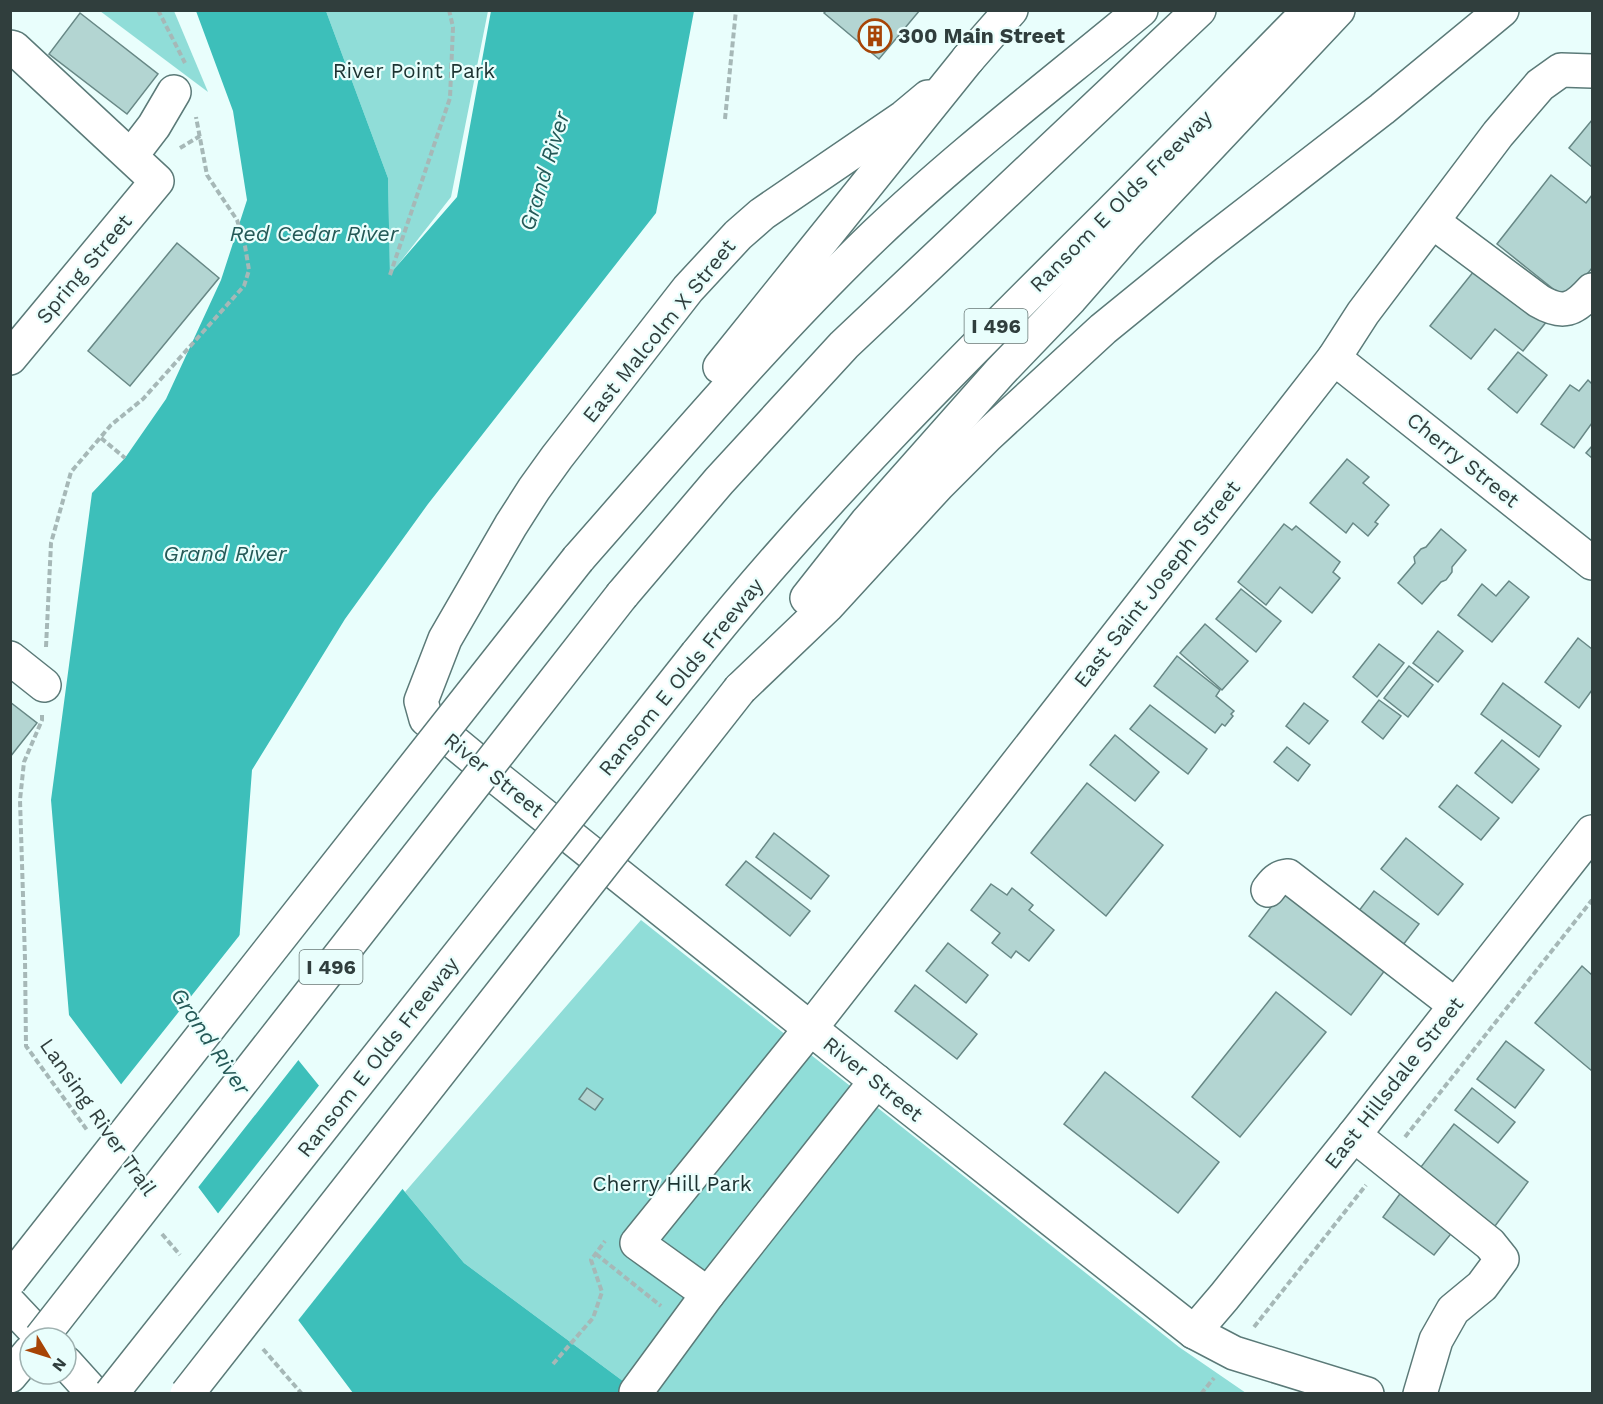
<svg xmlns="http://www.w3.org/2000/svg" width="1603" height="1404" font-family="'Work Sans',sans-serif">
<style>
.green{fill:#90ddd8}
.water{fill:#3dbfba}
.pier{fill:#e9fefc}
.building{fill:#b3d5d2;stroke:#688886;stroke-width:1.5}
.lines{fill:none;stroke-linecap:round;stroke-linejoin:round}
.minor-casing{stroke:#5b7a78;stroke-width:36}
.major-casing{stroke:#5b7a78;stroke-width:36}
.highway-casing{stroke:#5b7a78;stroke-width:36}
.path{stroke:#a6b8b7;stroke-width:4;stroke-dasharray:6 3;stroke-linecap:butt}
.minor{stroke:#fff;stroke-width:33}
.major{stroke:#fff;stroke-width:33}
.highway{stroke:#fff;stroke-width:33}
.highway-bridge-casing{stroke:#5b7a78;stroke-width:36;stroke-linecap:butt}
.highway-bridge{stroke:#fff;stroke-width:33}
.labels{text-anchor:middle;stroke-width:4.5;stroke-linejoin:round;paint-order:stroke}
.shield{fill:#e9fefc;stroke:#687876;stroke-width:1.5}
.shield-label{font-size:20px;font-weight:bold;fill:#303e3d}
.poi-label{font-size:21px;font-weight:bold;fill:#303e3d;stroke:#e9fefc;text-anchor:start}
.park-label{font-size:21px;fill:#1c3231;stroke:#e9fefc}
.street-label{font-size:21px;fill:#303e3d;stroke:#e9fefc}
.water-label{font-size:22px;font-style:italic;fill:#245957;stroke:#e9fefc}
</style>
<rect width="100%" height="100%" fill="#e9fefc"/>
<!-- green -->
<g class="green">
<path d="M100,11H174L208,92Z"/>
<path d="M326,11H488L451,197L390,275L388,178Z"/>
<path d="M641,920L1179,1347L1246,1393H639L464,1263L405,1192Z"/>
</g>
<!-- water -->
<path class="water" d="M196,11H326L388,178L390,274L457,197L491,11H694L656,213L428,504L345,619L252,770L236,983L405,1192L464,1263L639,1393H353L69,1015L51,800L92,493L125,458L166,399L221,280L247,200L233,111Z"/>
<!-- pier -->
<g class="pier">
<path d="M243,931L239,982L300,1058L196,1190L119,1087Z"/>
<path d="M321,1083L404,1187L296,1323L216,1216Z"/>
</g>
<!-- building -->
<g class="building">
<path d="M827,10H920L879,59L824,13Z"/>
<path d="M80,13L158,74L127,114L49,54Z"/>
<path d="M1592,120V167L1569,148Z"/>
<path d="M1551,175L1586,203L1592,195V268L1567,300L1497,244Z"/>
<path d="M177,243L219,278L130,386L88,351Z"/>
<path d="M1478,266L1547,321L1523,351L1495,329L1471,359L1430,326Z"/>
<path d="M1518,352L1547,375L1517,413L1488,389Z"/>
<path d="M1588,380L1592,384V423L1574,448L1541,424L1570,385L1579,391Z"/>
<path d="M1592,446V458L1586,453Z"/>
<path d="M1347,459L1369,477L1363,483L1389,505L1375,522L1378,524L1368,536L1353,523L1346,533L1310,503Z"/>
<path d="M1284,524L1292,530L1296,526L1340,562L1333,572L1340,578L1312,613L1280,587L1266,605L1238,582Z"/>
<path d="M1441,529L1466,550L1452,567V572L1446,580L1441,582L1422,604L1398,583L1415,563L1414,557L1421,549L1426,547Z"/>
<path d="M1509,581L1529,597L1492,642L1458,615L1482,584L1496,596Z"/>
<path d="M1241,589L1281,621L1256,652L1216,619Z"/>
<path d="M1205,624L1248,661L1222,690L1180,653Z"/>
<path d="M1438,631L1463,651L1438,682L1413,663Z"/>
<path d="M1578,638L1592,649V690L1579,708L1545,682Z"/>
<path d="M1379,644L1404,663L1377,697L1353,677Z"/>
<path d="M1177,656L1220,690L1216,696L1234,711L1231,714L1233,716L1225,726L1222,724L1215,733L1154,686Z"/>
<path d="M1409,666L1433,685L1408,717L1384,698Z"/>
<path d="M1503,683L1561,726L1539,757L1481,714Z"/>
<path d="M1379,700L1401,716L1383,739L1362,722Z"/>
<path d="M10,702L37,723L10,757Z"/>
<path d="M1304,703L1328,721L1309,744L1286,726Z"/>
<path d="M1150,705L1207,749L1188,774L1130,729Z"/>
<path d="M1115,735L1159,772L1135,801L1090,765Z"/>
<path d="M1502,740L1539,769L1512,803L1475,773Z"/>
<path d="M1287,747L1310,765L1298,781L1274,762Z"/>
<path d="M1087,783L1163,845L1106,916L1031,853Z"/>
<path d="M1457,785L1499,818L1481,840L1439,807Z"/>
<path d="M774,833L829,876L811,899L756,857Z"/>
<path d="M1406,838L1463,884L1438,915L1381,869Z"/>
<path d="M746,861L810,911L790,936L726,885Z"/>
<path d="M991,884L1007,895L1012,888L1033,905L1029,910L1054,930L1029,961L1016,951L1011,958L992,943L1000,933L971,910Z"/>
<path d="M1287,886L1389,965L1351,1015L1249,936Z"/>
<path d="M1374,891L1419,924L1403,945L1358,912Z"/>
<path d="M948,943L988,975L966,1003L926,971Z"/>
<path d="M1582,966L1592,975V1071L1535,1023Z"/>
<path d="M915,985L977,1034L957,1059L895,1011Z"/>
<path d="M1276,992L1326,1032L1240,1137L1192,1097Z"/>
<path d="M1506,1041L1544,1070L1515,1108L1477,1079Z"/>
<path d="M1105,1072L1219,1162L1178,1213L1064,1124Z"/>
<path d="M587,1088L603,1099L595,1110L579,1099Z"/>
<path d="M1472,1088L1515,1122L1498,1143L1455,1110Z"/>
<path d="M1454,1124L1528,1182L1489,1234L1414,1176Z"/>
<path d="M1402,1191L1454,1230L1434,1255L1383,1217Z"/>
</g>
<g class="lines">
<!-- minor casing -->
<g class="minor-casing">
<g id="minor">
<path d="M10,47L14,48L157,181L10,358"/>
<path d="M928,97L904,117L762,214L738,235L688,289L557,457L534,489L511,525L445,639L421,701L426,719L501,781L876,1081L1194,1332L1234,1353L1367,1394"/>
<path d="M131,156L154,126L174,92"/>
<path d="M1433,222L1539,301C1563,315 1574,310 1592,290"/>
<path d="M1334,358L1592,563"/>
<path d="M10,658L44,685"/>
<path d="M1268,890C1274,882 1278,877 1288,876L1455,1005"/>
<path d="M876,1081L708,1294L637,1243L810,1029L1334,358L1363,313L1498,134L1540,85L1561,70L1592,71"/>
<path d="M1354,1135L1490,1244L1502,1259L1482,1286L1453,1310L1436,1340L1420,1394"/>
<path d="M1194,1332L1224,1297L1354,1135L1592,832"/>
<path d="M636,1392L708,1294"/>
</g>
</g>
<!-- major casing -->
<g class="major-casing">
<g id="major">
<path d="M968,59L1011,10"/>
<path d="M10,1304L42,1338"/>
<path d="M66,1363L94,1394"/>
</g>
</g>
<!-- highway casing -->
<g class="highway-casing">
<g id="highway">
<path d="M720,367L968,59"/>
<path d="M578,559C675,449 769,337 875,235C959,155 1052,84 1141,10"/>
<path d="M622,595L719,481L844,345L1199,10"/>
<path d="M807,598L867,522L1000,372L1071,298L1126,235L1338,10"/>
<path d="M697,654C823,497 967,355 1110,213C1174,149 1237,84 1301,19"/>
<path d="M740,689L827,606L938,485L987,436L1103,329L1205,246L1382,109L1502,10"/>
<path d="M10,1376L30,1352"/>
</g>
</g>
<!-- path -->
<g class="path">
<path d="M158,10L185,63"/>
<path d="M725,119L736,10"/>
<path d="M180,148L200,136"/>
<path d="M390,275L450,98L453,27L449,10"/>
<path d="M101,438L125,458"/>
<path d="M46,647L51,543L71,472L111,425L143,399L244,286L249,270L245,246L237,220L207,175L196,117"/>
<path d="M42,715V720L24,762L20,800L25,959L26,1046L87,1130"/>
<path d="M1405,1137L1592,900"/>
<path d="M162,1234L180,1255"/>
<path d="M596,1254L661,1306"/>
<path d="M1254,1327L1366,1185"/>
<path d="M263,1349L302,1394"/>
<path d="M553,1364L593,1318L602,1292L591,1260L605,1241"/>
<path d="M1201,1394L1214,1378"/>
</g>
<!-- minor -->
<use href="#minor" class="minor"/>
<!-- major -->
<use href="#major" class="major"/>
<!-- highway -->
<use href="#highway" class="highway"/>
<!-- highway-bridge casing -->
<g class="highway-bridge-casing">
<g id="highway-bridge">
<path d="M10,1280L578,559"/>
<path d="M41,1338L622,595"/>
<path d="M111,1394L697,654"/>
<path d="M187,1394L740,689"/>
</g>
</g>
<!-- highway-bridge -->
<use href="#highway-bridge" class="highway-bridge"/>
</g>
<!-- icons -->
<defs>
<g id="building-ring" transform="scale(1.725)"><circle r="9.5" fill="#e9fefc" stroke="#a74406" stroke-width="1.5"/><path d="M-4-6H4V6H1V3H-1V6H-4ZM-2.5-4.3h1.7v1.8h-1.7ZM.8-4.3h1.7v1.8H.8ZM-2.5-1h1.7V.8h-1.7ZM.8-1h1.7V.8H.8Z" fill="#a74406"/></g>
</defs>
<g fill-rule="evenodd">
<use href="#building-ring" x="875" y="36"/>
</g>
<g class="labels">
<!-- shield labels -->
<g class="shield">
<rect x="964.5" y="309" width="63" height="34" rx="4.5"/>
<rect x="299.5" y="950" width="63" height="34" rx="4.5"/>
</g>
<g class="shield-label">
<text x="996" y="333">I 496</text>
<text x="331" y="974">I 496</text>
</g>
<!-- poi labels -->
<g class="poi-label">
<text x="898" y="43">300 Main Street</text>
</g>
<!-- park labels -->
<g class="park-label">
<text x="414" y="78">River Point Park</text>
<text x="672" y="1191">Cherry Hill Park</text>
</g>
<!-- street labels -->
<g class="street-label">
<text transform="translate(1121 201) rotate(-45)" y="7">Ransom E Olds Freeway</text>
<text transform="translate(84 269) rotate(-50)" y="7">Spring Street</text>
<text transform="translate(659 331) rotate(-51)" y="7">East Malcolm X Street</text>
<text transform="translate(1463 460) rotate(39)" y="7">Cherry Street</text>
<text transform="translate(1157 584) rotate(-52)" y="7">East Saint Joseph Street</text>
<text transform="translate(681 677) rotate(-51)" y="7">Ransom E Olds Freeway</text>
<text transform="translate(494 775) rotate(39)" y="7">River Street</text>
<text transform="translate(378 1057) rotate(-52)" y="7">Ransom E Olds Freeway</text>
<text transform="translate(873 1079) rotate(39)" y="7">River Street</text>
<text transform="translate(1394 1083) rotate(-52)" y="7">East Hillsdale Street</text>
<text transform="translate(98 1117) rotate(55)" y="7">Lansing River Trail</text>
</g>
<!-- water labels -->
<g class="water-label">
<text transform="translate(544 171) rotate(-73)" y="8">Grand River</text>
<text x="314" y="241">Red Cedar River</text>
<text x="225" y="561">Grand River</text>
<text transform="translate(211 1041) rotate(56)" y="8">Grand River</text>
</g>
</g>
<!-- border -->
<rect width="1603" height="1404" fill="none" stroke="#303e3d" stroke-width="24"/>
<!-- north arrow -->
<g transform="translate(48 1356) rotate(128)"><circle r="28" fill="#e9fefc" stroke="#9fb1b0" stroke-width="1.5"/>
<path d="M0-4.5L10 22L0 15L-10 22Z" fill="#a74406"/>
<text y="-9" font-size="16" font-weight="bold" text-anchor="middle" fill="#303e3d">N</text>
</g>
</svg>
